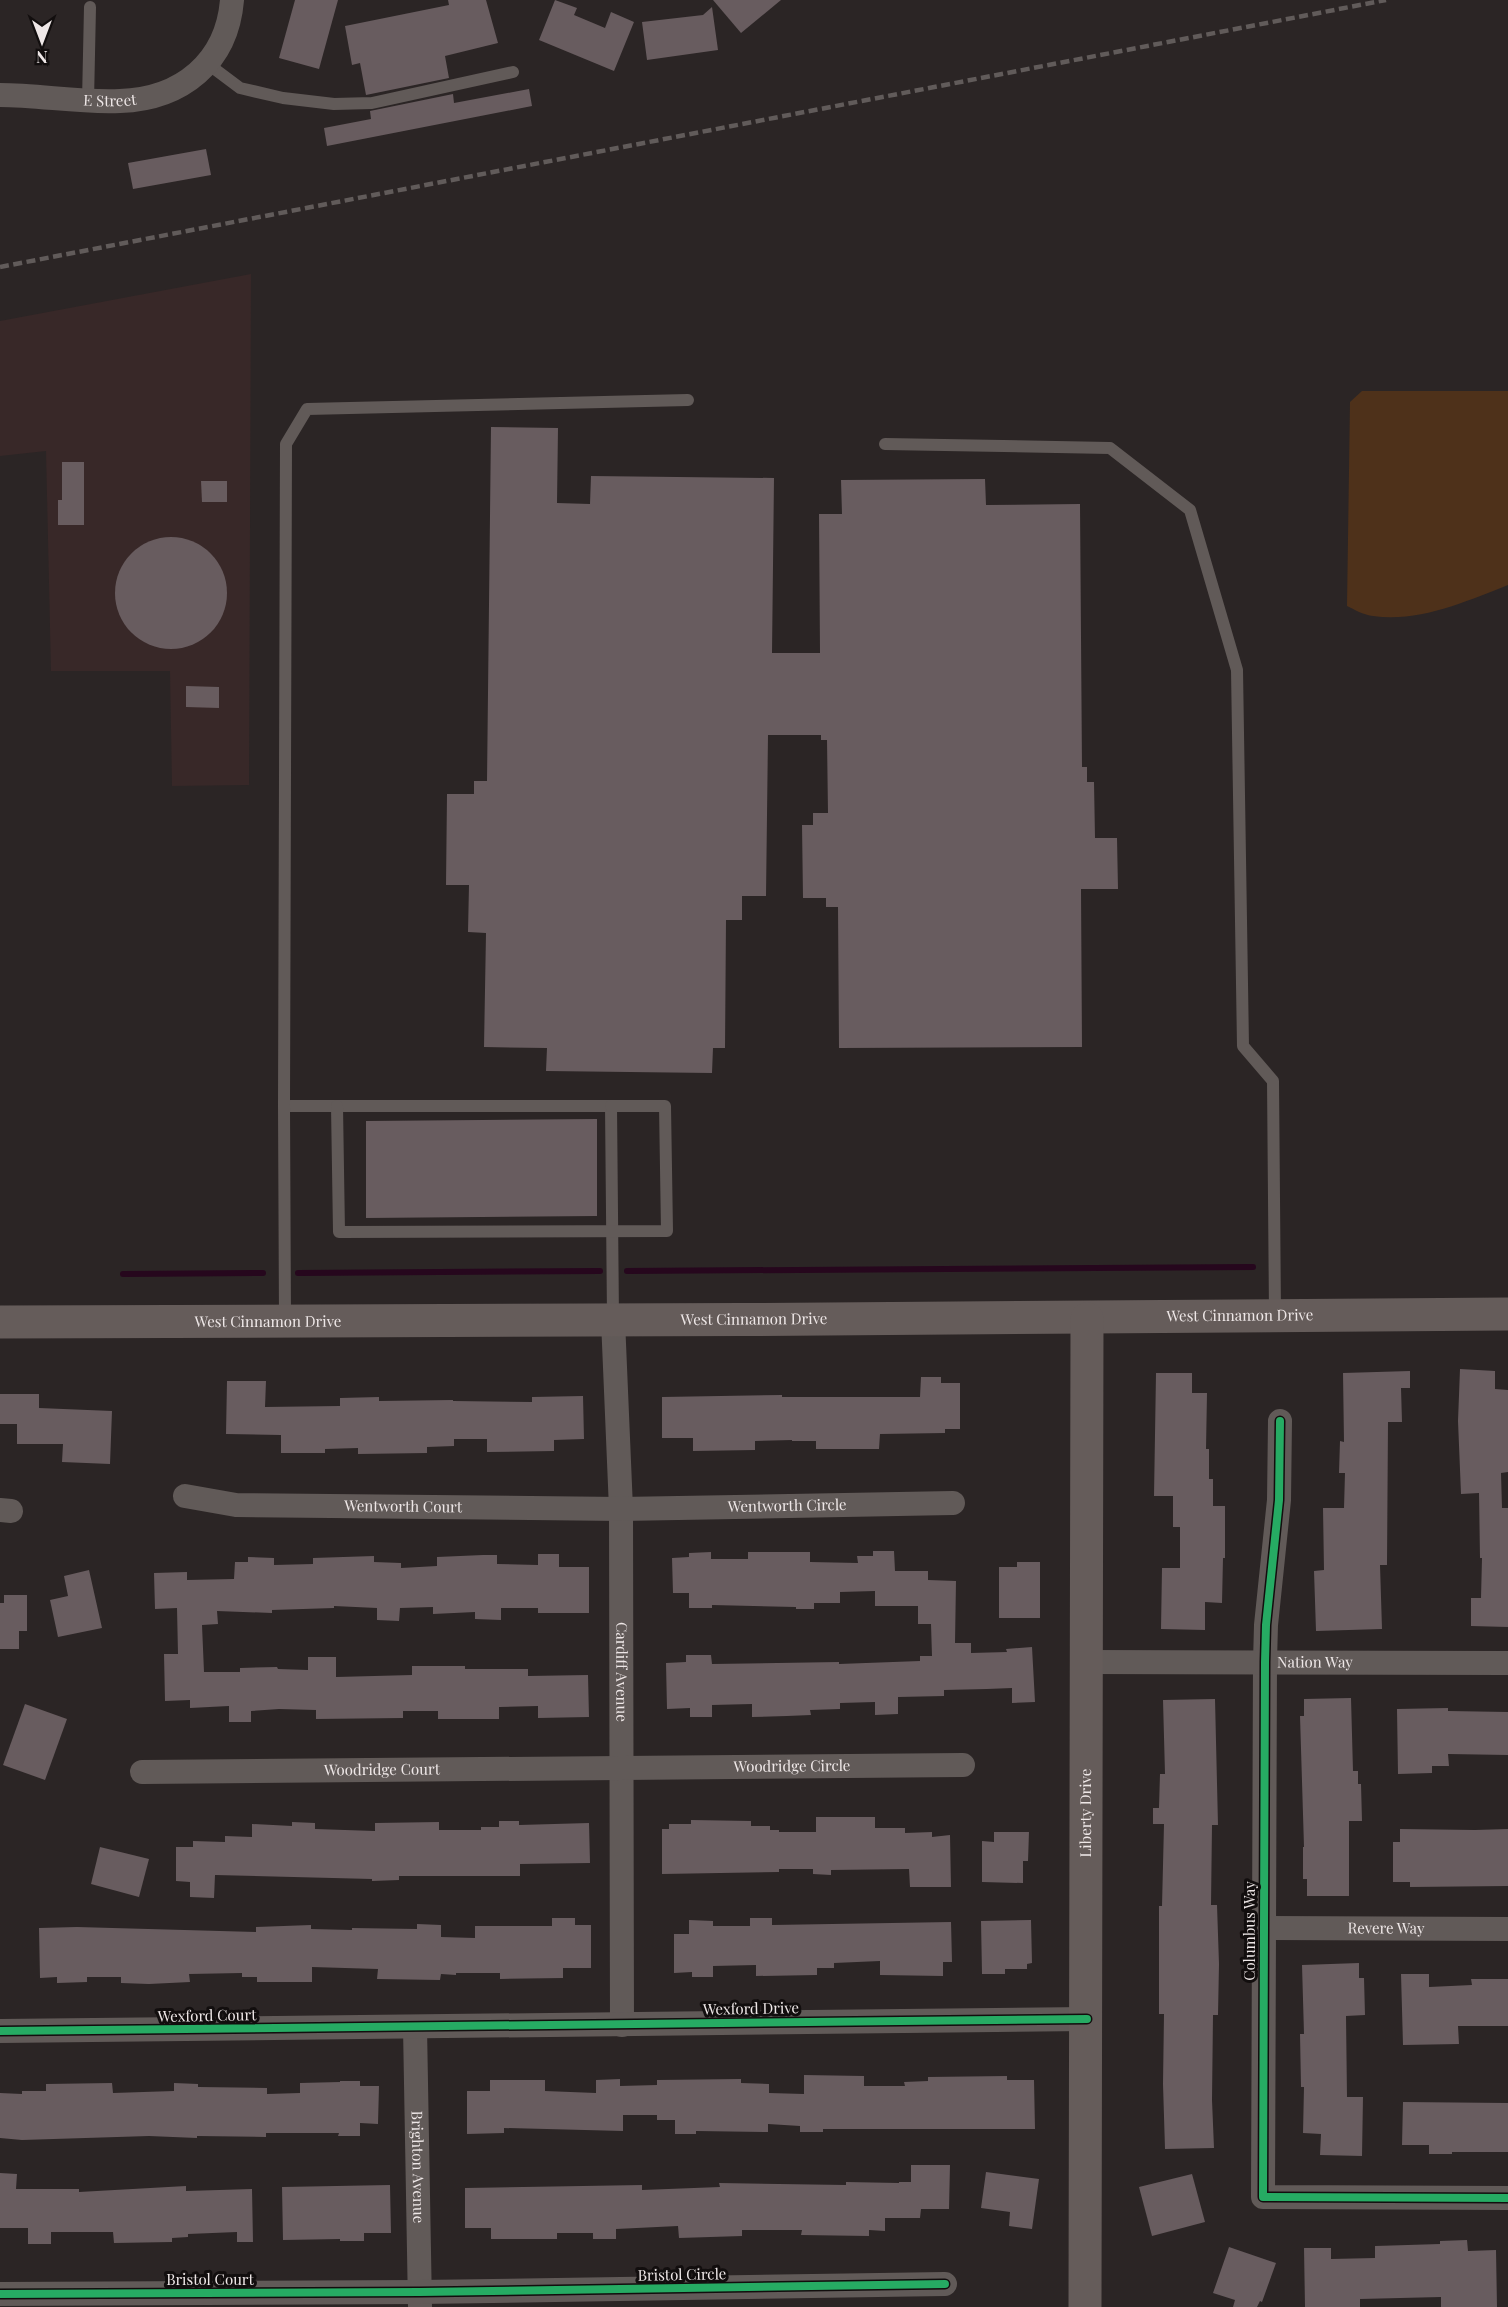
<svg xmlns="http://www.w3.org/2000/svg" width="1508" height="2307" font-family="'Playfair Display',serif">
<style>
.built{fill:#382828}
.green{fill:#4e311a}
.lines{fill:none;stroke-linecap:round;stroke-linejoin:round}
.stream{stroke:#26071d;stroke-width:6}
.building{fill:#685c5f}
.lane{stroke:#615a58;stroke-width:12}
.street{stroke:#615a58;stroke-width:24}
.secondary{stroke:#655c5a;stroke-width:33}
.rail{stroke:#615b5a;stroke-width:4.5;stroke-dasharray:9 4.5;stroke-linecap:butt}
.cycleway-casing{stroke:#120e0e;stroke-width:11}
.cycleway{stroke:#26ab63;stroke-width:8}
.labels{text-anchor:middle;stroke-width:6;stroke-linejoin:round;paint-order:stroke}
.street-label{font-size:15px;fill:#eee7e7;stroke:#120e0e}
</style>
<rect width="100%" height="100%" fill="#2b2525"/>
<!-- built -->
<path class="built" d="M251,274L249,785L172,786L170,671H51L46,451L0,456V321Z"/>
<!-- green -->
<path class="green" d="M1362,391H1508V585C1467,601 1418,623 1373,616C1364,615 1355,610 1347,606L1350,402Z"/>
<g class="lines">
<!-- stream -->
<g class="stream">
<path d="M627,1271L1253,1267"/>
<path d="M298,1273L600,1271"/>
<path d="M123,1274L263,1273"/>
</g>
</g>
<!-- building -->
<g class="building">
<path d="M295,0H338L319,69L279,58Z"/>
<path d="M448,0H486L498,43L445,56L449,78L366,95L360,63L352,65L345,26L449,5Z"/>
<path d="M555,0L577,8L574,15L605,28L611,12L634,22L614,71L539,40Z"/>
<path d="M713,0H781L741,33Z"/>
<path d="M712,7L718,50L647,60L642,22L703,15Z"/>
<path d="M529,89L532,106L327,146L324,128L371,119L370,111L453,94L454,103Z"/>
<path d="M206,149L211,175L133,189L128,163Z"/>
<path d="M491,427L558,428L557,503L590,504L591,476L774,478L772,653H820L819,514H842L841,480L985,479L986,505L1080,504L1082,767H1087V782H1094L1095,838H1117L1118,889H1081L1082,1047L839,1048L838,907H826V898H803L802,825H813V813H828L827,740H821V735H768L766,896H742V920H726L725,1048H713L712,1073L546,1071L547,1048L484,1047L486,933L468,932L469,885H446L447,794H474V781H487Z"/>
<path d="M62,462H84V525H58V500H62Z"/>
<path d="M201,481H227V502H202Z"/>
<circle cx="171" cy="593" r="56"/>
<path d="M186,686L219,687V708L186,707Z"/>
<path d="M597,1119V1216L366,1218V1121Z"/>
<path d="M1460,1369L1495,1371V1389L1508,1390V1472L1501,1473L1502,1508H1508V1627L1471,1626V1598H1481L1482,1558H1480L1479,1493L1461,1494L1458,1421Z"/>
<path d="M1410,1371V1388H1401L1402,1422H1388L1387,1565H1380L1382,1629L1316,1631L1314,1571L1324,1570L1323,1508H1344L1345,1473H1339L1340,1441L1344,1442L1343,1373Z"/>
<path d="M1156,1373H1192V1393H1207L1206,1449H1209V1479H1213V1506H1225V1558H1223L1222,1603L1205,1602V1630L1161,1629L1162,1568H1180V1527H1173V1496H1154Z"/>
<path d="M921,1377H941V1383H960V1429H945V1433L880,1434L879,1449H816V1441H792V1440L755,1441V1450L693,1451V1438H662V1397L782,1395V1397H920Z"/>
<path d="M227,1381H266L265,1407L340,1406V1398L379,1397V1401L453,1400V1401L532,1402V1397L583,1396L584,1439L554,1440V1451L487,1452V1439H454V1446L427,1447V1453L358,1454V1448L325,1449V1453H281V1435L226,1434Z"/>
<path d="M0,1394H39V1408L112,1411L110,1464L62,1462L63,1444H17V1424H0Z"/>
<path d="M873,1551H894L895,1571H928V1580L956,1581L955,1643H971V1653L1007,1652L1006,1649L1032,1647L1035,1702L1012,1703V1688L987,1689L944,1690V1696L898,1697V1714L875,1715V1702L840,1703V1709L810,1710L811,1715L787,1716L752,1717V1704L712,1705V1717H690V1708L667,1709L666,1663L686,1662V1655H711L712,1664L839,1662V1664L920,1661V1656H932L931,1624H918V1606H875V1591L840,1592V1603H814V1609H796V1607L712,1605V1608H689V1593H673L672,1558L689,1557V1553L711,1552V1559H748V1552H810V1562L858,1563L857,1556H873Z"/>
<path d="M538,1554H559V1567H589V1613H538V1608H501V1620L475,1619V1612L433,1614V1607L400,1608L399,1621L377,1620V1608L334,1606V1608L272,1610V1613L217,1611L218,1624L202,1625L204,1672H240V1668L277,1667L278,1669L308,1670V1657H336V1677L412,1675V1666H465V1669H528V1676L588,1675L589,1717L538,1718V1706L499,1707V1719H438V1711H403V1718L316,1719V1710L279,1709L251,1711V1722H229V1706L190,1708V1700L165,1701L164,1654H178L177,1608L155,1609L154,1573L187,1572V1580L234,1579L235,1562H248V1557L274,1558V1565L313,1564V1558L374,1556V1562L401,1563V1568L437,1566V1557L483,1555H497V1564L538,1565Z"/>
<path d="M1017,1562H1040V1618H999V1567H1017Z"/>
<path d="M89,1570L102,1628L58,1637L50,1600L68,1596L64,1576Z"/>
<path d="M4,1595H27V1631H19V1649H0V1603H4Z"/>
<path d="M1351,1698L1353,1771H1358V1784H1361L1362,1821H1349V1896H1307V1879H1303V1847H1304L1300,1716H1304V1699Z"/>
<path d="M1215,1699L1218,1825H1212L1211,1905H1217L1219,1964L1218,2015H1213L1212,2100L1214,2148L1165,2149L1163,2084L1164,2014H1159V1906H1162L1164,1824H1153V1808H1159L1160,1774H1165L1163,1700Z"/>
<path d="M25,1704L67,1719L45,1780L3,1765Z"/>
<path d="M1448,1708V1711L1508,1712V1755L1448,1754L1449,1766H1432V1773L1398,1774L1397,1709Z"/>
<path d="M816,1817H875V1828H905V1833L932,1832V1837L950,1835L951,1887H910L909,1869L831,1870V1875L813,1874V1869H779V1872L662,1874V1829H669V1824H691V1820L751,1821V1826H770V1830H779V1832H816Z"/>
<path d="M499,1821H519V1825L589,1823L590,1863L520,1864V1876H399V1880L372,1881V1879L215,1875L214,1898L190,1897V1882L176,1881V1847H193V1841L225,1842V1836L252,1837V1824L292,1826V1822L315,1823V1829L375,1831V1823L439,1822V1830H481V1827H499Z"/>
<path d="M1400,1829L1475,1830L1508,1829V1886L1410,1887V1882H1393V1842H1400Z"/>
<path d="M994,1832H1029L1028,1861H1023V1883L982,1882V1841L994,1842Z"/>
<path d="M100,1847L149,1859L139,1897L91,1884Z"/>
<path d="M552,1918H575V1925H591V1968H563V1978L500,1979V1973H456V1975L441,1974L440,1980L377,1979L378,1969L312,1967V1982H257V1977H242V1973L189,1974L190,1982L149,1984L121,1983V1977H87V1982L57,1983V1977L40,1978L39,1928L77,1927L256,1932V1927L311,1925V1929L352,1930V1928L417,1929V1924L441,1925V1937L475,1938V1926H552Z"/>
<path d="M750,1918H772V1925L951,1922L952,1962H943V1976L880,1975V1961L834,1963V1968H817V1975L756,1976V1965L713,1966V1977H692V1972L674,1973V1934H689V1920L713,1921V1926H750Z"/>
<path d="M1031,1920L1032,1963L1027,1964V1969H1005V1974H982L981,1921Z"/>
<path d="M1359,1963V1978H1364L1365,2015L1346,2016L1347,2097H1363L1362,2156L1320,2155L1321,2134L1303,2133L1304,2087H1301L1300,2034H1304L1302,1965Z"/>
<path d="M1401,1974H1429V1987L1472,1985L1471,1979H1508V2026H1458L1459,2044L1403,2045Z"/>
<path d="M804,2075L864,2076V2086H905L904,2082L928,2081V2077L1007,2076V2080H1034L1035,2129H823V2132H800V2126L768,2124V2132L696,2131V2134H675V2120H657V2115H623V2131L504,2128V2133L467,2134V2091H490V2080H545V2091L596,2093V2080L620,2079V2086L657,2085V2080L741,2079V2083L769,2084V2093L804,2094Z"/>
<path d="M340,2081H360V2086H379L378,2124L360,2123V2136H338L339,2133H266V2137L197,2136V2138L149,2136L22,2140L0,2138V2093L22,2094V2091H46V2084L112,2083L113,2093L174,2091V2083L198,2084V2087L267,2088V2094L300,2093V2083L340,2082Z"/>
<path d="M1403,2102L1508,2103V2152H1452V2154H1429V2145H1402Z"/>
<path d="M911,2165H950L949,2209H921L920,2218H885V2231L869,2230V2236L801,2235L802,2230H742V2236L679,2238L678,2226L616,2229V2239H593V2233H557V2239H491V2228H465V2188L642,2185V2190L720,2187L719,2183L846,2185V2182L899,2183V2182H911Z"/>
<path d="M986,2172L1039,2179L1032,2229L1009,2226L1010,2212L981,2208Z"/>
<path d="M0,2173L17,2174L16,2189H79V2192L186,2186V2191L252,2189L253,2242H237V2232L188,2234V2237L172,2238V2242L114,2243L113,2232H51V2244H28V2228H0Z"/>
<path d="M1192,2174L1205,2222L1152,2236L1139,2187Z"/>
<path d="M390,2185L391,2233H364V2241H340V2239L283,2240L282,2187Z"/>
<path d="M1467,2240L1468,2251L1496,2250L1497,2307H1441V2297L1360,2299V2307H1305L1304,2248H1331V2259L1375,2258V2246L1440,2244V2241Z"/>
<path d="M1229,2247L1276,2263L1262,2302L1260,2301L1257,2307H1233L1235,2300L1213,2293Z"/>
</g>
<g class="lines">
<!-- lane -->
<g class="lane">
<path d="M208,64L240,88L283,98L334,104L372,103L513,72"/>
<path d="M88,101L90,7"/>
<path d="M885,444L1110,448L1190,510L1237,670L1243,1046L1273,1081L1275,1314"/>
<path d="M284,1106H611L613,1318"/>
<path d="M337,1106L339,1232L667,1231L665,1106H611"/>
<path d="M285,1321L284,1106L286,444L307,409L688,400"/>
</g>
<!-- street -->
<g class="street">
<path id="s1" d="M0,95C40,95 80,103 120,101C182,99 227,62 232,0"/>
<path id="s2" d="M613,1320L621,1509L622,2025"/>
<path d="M1280,1421L1279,1500L1266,1625L1265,1662L1263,2197L1508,2198"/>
<path id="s3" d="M185,1496L236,1505L621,1509L953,1503"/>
<path d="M0,1510L11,1511"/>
<path id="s4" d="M1087,1662L1508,1663"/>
<path id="s5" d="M142,1772L963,1765"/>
<path id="s6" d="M1264,1928L1508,1929"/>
<path id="s7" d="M415,2027L420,2307"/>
<path d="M0,2031L1087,2019"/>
<path d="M0,2294L420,2292L945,2284"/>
</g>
<!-- secondary -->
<g class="secondary">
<path id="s8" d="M0,1322C503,1323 1005,1317 1508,1314"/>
<path id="s9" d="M1085,2307L1087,1319"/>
</g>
<!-- rail -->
<path class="rail" d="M0,267L1386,0"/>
<!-- cycleway casing -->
<g class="cycleway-casing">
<g id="cycleway">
<path d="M1280,1421L1279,1500L1266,1625L1265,1662L1263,2197L1508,2198"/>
<path d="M0,2031L1087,2019"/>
<path d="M0,2294L420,2292L945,2284"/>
</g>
</g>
<!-- cycleway -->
<use href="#cycleway" class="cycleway"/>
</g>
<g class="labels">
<!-- street labels -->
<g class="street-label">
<text dy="5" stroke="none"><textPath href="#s1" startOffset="110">E Street</textPath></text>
<text dy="5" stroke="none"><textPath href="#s8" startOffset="1240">West Cinnamon Drive</textPath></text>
<text dy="5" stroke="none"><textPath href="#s8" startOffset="754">West Cinnamon Drive</textPath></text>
<text dy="5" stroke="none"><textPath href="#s8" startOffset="268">West Cinnamon Drive</textPath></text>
<text dy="5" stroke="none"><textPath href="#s3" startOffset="603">Wentworth Circle</textPath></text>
<text dy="5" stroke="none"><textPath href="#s3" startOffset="219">Wentworth Court</textPath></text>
<text dy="5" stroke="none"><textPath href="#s4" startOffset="228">Nation Way</textPath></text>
<text dy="5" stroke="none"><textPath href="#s2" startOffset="352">Cardiff Avenue</textPath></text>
<text dy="5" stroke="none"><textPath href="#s5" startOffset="650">Woodridge Circle</textPath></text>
<text dy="5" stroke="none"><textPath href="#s5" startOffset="240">Woodridge Court</textPath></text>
<text dy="5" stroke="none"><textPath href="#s9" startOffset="494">Liberty Drive</textPath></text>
<text dy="5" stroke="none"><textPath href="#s6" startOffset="122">Revere Way</textPath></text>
<text transform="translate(1250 1931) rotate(-90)" y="5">Columbus Way</text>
<text transform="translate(751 2009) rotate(-1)" y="5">Wexford Drive</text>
<text transform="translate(207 2016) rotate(-1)" y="5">Wexford Court</text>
<text dy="5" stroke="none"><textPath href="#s7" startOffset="140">Brighton Avenue</textPath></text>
<text transform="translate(682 2275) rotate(-1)" y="5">Bristol Circle</text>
<text x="210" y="2285">Bristol Court</text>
</g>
</g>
<!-- north arrow -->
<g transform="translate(42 42) rotate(180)" stroke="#120e0e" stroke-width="4.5" paint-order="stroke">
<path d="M0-4.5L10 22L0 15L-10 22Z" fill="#eee7e7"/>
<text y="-9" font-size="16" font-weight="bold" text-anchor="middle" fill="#eee7e7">N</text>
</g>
</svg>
